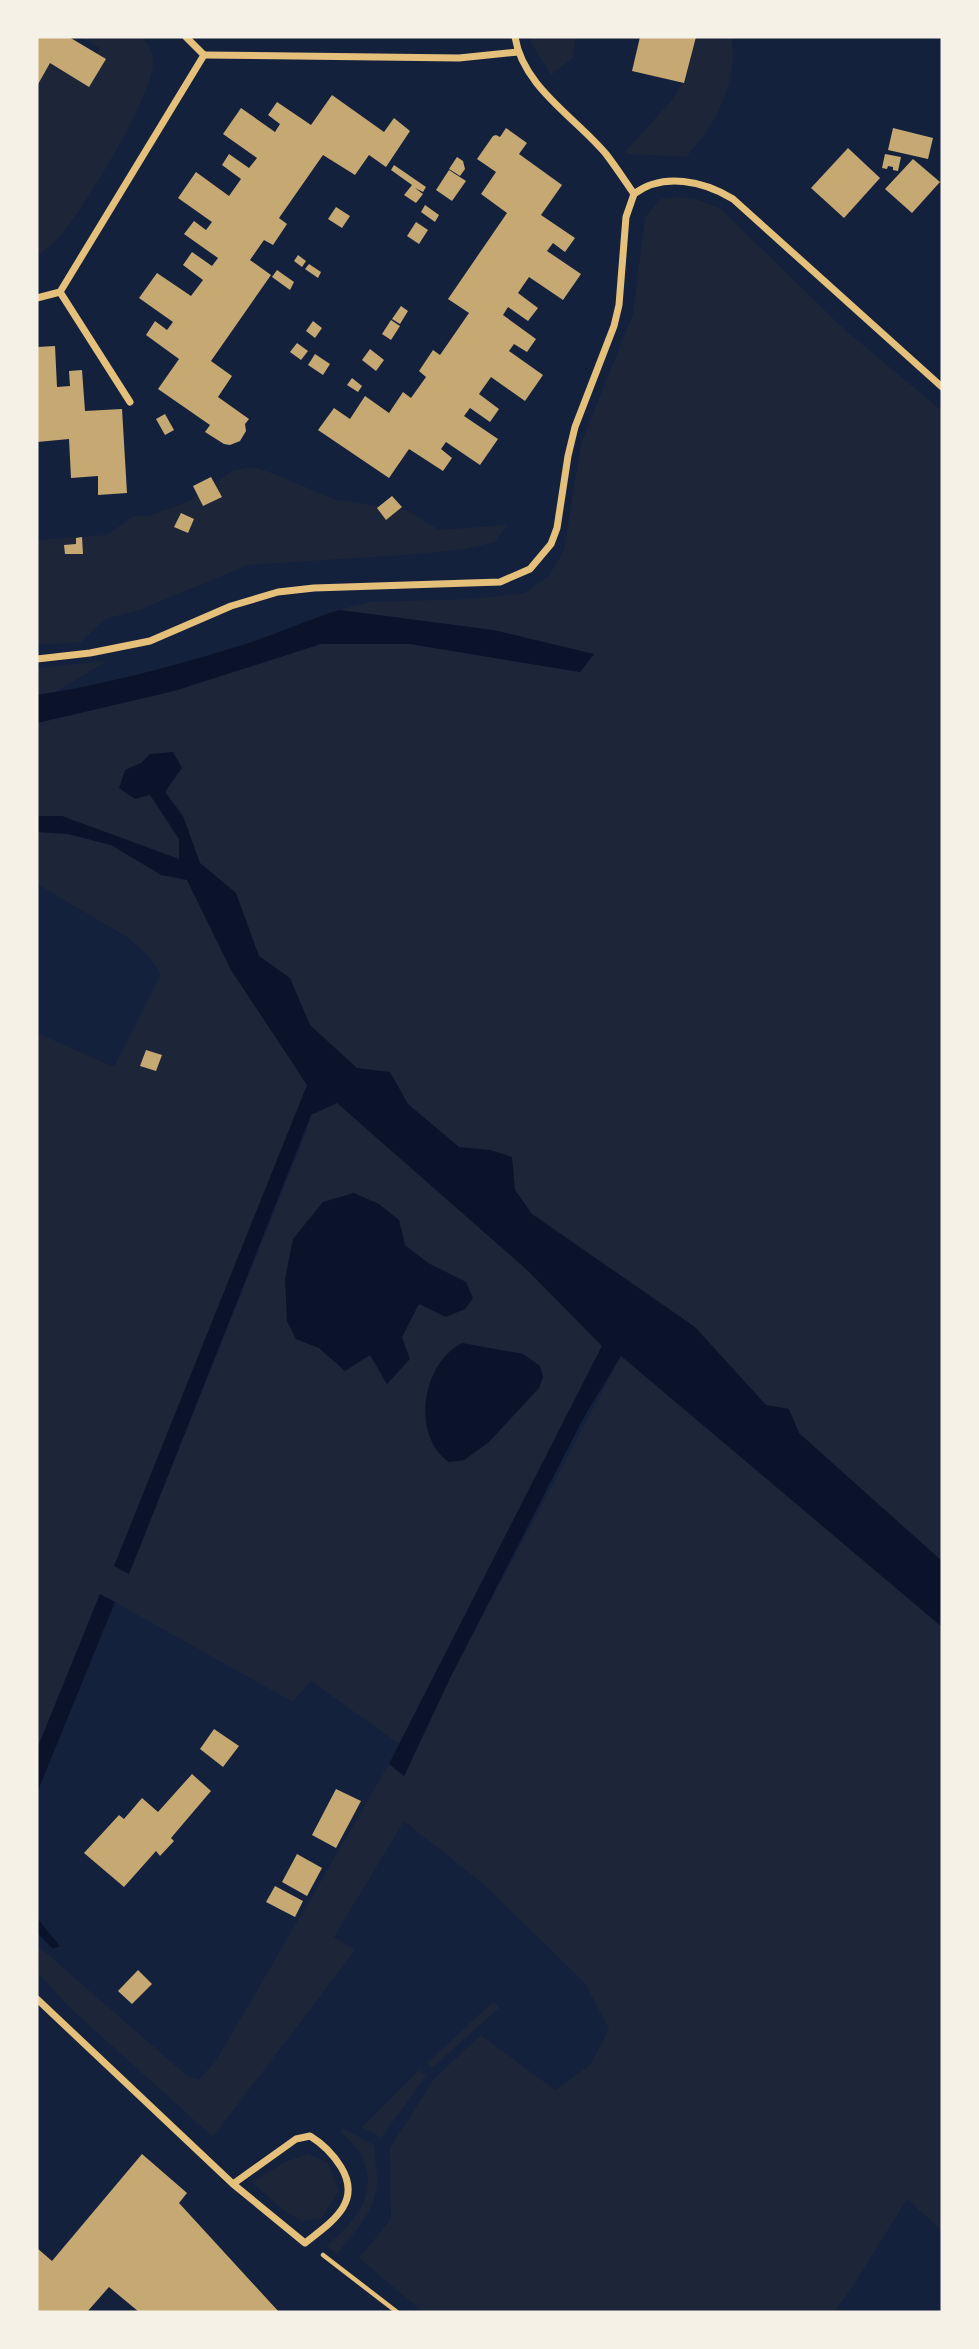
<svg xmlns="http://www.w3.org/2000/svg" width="979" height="2349" font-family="Manrope,sans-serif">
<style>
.green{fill:#1d2539;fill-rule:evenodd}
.water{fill:#0b132b}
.building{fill:#c6a872}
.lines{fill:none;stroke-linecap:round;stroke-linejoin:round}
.path{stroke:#e5c07b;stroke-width:4.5}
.minor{stroke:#e5c07b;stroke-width:7}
</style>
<rect width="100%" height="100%" fill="#14213d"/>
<!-- green -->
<g class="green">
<path d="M81,37H142C147,44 153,51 153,61C155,94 82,211 58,239C52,245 44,251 37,255V72L45,57L83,78L100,48Z"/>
<path d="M531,37H576L573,58L551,75L530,41Z"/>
<path d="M692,37H731C738,65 725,103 710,126C703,137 694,147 686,157L628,154L625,152L673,99L687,76Z"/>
<path d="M678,197L695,199L721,209L845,330L942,411V2231L907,2199L853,2286L834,2312H423L359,2258L391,2219L390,2148L434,2079L481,2035L555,2090L590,2065L609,2029L585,1983L481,1882L404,1821L334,1937L355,1950L213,2137L69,2007L37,1972V1945L186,2075L198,2080L216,2061L389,1764L405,1775L452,1674L621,1356L602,1346L399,1744L311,1681L293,1702L100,1594L37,1749V1033L114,1067L161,974L148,955L127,937L37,884V832L68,834L107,844L62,816H37V723L174,691L321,644H410L580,672L594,654L493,630L339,610L369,602L473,599L525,593L549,576L564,550L581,444L633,314L645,217L661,199ZM311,1115L307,1130L129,1574L114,1566ZM354,1193L399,1220L405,1245L428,1263L466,1282L419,1304L402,1337L387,1384L370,1354L329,1358L319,1348L296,1339L287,1321L293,1239L323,1202ZM462,1343L523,1354L489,1442L464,1460L450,1462Z"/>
<path d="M252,467L269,472L337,500L407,510L439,530L507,525L495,542L466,549L404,555L248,565L142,609L105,619L81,642L37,645V540L107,535L134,516H148L190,501L232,471Z"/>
<path d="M107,661L55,692L37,695V668Z"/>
<path d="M494,2001L499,2008L432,2068L427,2063Z"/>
<path d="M419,2070L426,2076L381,2138L362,2127Z"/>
<path d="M343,2128L375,2146C374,2159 378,2173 377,2186C374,2213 353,2233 337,2254L326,2246C354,2223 380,2195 362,2157C358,2148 348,2139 341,2132Z"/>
<path d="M308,2154L328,2163L339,2190L322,2218L302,2221L284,2211L252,2182L285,2162Z"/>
</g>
<!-- water -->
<g class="water">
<path d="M339,610L493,630L594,654L580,672L410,644H321L174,691L37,723V695C103,685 178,665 242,645C275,635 306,620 339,610Z"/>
<path d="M173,752L182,768L165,792L183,816L200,863L236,893L259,956L290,978L310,1025L357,1068L390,1072L408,1104L459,1147L490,1150L512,1157L515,1190L532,1214L695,1327L766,1405L789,1409L799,1433L942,1561V1627L621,1356L584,1417L452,1674L404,1776L389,1764L602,1346L526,1269L337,1103L311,1115L129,1574L114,1566L307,1085L231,970L187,880L161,875L111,845L68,834L37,832V816H62L179,859V839L150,795L135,799L119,788L125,770L141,763L150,754Z"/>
<path d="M354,1193L379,1204L399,1220L405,1245L428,1263L466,1282L473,1298L465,1309L446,1317L419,1304L402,1337L410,1359L387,1384L370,1355L345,1371L319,1348L296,1339L287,1321L285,1279L293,1239L323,1202Z"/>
<path d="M462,1343L523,1354L540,1366L543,1377L539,1388L489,1442L464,1460L449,1462C411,1436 421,1364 462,1343Z"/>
<path d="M100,1594L115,1602L37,1793V1749Z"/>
<path d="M37,1918L60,1946L53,1949L37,1933Z"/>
</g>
<!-- building -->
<g class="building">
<path d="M37,37H69L106,59L89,87L50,63L37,86Z"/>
<path d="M640,37H696L684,83L632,71Z"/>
<path d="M332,95L384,132L394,118L410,131L386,167L369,155L355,175L323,155L279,218L287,224L273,245L264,240L250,260L271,275L211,361L232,376L218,397L249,419L245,424L246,431L240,441L230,445L224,444L205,432L210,425L158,389L179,359L146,335L155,321L167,330L173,322L139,298L157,273L191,296L203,280L183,265L192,252L212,266L218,258L184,234L194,221L206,230L212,222L178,198L196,172L229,196L241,179L222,165L229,154L249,168L257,158L223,134L241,108L275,132L280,124L268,115L277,102L311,125Z"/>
<path d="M506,128L527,143L519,154L562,185L541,215L575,238L565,252L553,243L547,251L581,274L563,300L529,277L518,293L538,308L528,321L508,307L503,315L536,339L527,352L514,344L509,351L543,375L525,401L491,377L479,394L499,409L490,422L470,408L464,416L498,439L480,465L446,442L441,449L452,458L443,471L409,449L389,478L318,430L334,408L350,419L365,396L389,413L403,392L411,398L426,377L419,371L433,350L440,355L469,313L448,299L507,213L481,194L496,172L477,159L493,136L496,135L500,137Z"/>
<path d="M893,128L933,138L928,159L888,150Z"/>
<path d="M848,148L880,178L844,218L811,188Z"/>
<path d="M885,154L901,157L898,171L893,170V167L888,166L887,169L882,168Z"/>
<path d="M457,157L463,161L465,169L460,176L449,169Z"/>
<path d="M913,159L940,182L912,213L885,189Z"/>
<path d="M394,165L426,187L423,192L415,188L423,194L416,203L404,195L412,185L391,170Z"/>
<path d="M449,170L466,181L452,201L436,190Z"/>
<path d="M425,205L439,215L435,222L421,212Z"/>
<path d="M336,207L350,216L342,228L328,219Z"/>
<path d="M416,222L428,230L419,244L407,236Z"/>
<path d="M298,255L306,261L302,267L294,261Z"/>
<path d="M309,264L321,272L318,278L305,269Z"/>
<path d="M277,270L294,282L290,290L272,277Z"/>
<path d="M401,306L408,311L400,324L392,319Z"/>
<path d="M391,320L400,326L391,340L382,334Z"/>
<path d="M313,321L322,328L315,338L306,331Z"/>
<path d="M297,343L308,351L301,360L290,352Z"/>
<path d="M55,346L57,387L70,386L69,371L82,370L85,411L122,409L127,493L98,495V476L71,478L69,439L37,442V347Z"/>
<path d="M370,349L384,360L376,371L362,360Z"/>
<path d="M315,354L330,364L323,375L308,365Z"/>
<path d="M352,378L362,386L358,392L347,385Z"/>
<path d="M165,414L174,430L165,435L156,419Z"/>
<path d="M211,477L222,497L203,506L193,486Z"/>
<path d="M392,496L402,507L386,520L377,508Z"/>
<path d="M181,513L194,519L188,533L174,527Z"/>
<path d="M82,537L83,554H65L64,545L76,544V538Z"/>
<path d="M146,1050L162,1055L156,1071L140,1066Z"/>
<path d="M214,1729L239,1746L223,1767L200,1749Z"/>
<path d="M192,1774L211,1791L171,1838L174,1841L160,1856L156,1851L124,1887L84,1853L119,1815L124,1819L142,1798L158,1812Z"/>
<path d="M336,1789L361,1801L336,1848L312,1835Z"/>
<path d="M297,1854L322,1868L307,1896L282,1882Z"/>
<path d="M275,1886L303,1901L295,1917L266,1902Z"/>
<path d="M138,1970L152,1984L132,2004L118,1991Z"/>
<path d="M142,2154L187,2193L179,2203L279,2312H139L109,2287L87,2312H37V2248L52,2261Z"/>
</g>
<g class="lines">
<!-- path -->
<path class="path" d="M323,2255L397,2312"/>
<!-- minor -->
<g class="minor">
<path d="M186,37L204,55"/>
<path d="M204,55L459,58L518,52"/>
<path d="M634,194C663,172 704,181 733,199L942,387"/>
<path d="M60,292L130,402"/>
<path d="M37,298L60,292L204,55"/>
<path d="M37,659L90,653L150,641L231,606L278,592L314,588L500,582L530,569L551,544L557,528L568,456L575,427L614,326L619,305L626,217L634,194C625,181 616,167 606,154C575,117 523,87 515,37"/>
<path d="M37,1999L233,2184L305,2243C330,2223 363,2203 341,2167C333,2154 323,2144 310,2136L296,2139L233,2184"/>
</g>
</g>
<!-- border -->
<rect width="979" height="2349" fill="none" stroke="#f6f1e7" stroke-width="77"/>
</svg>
